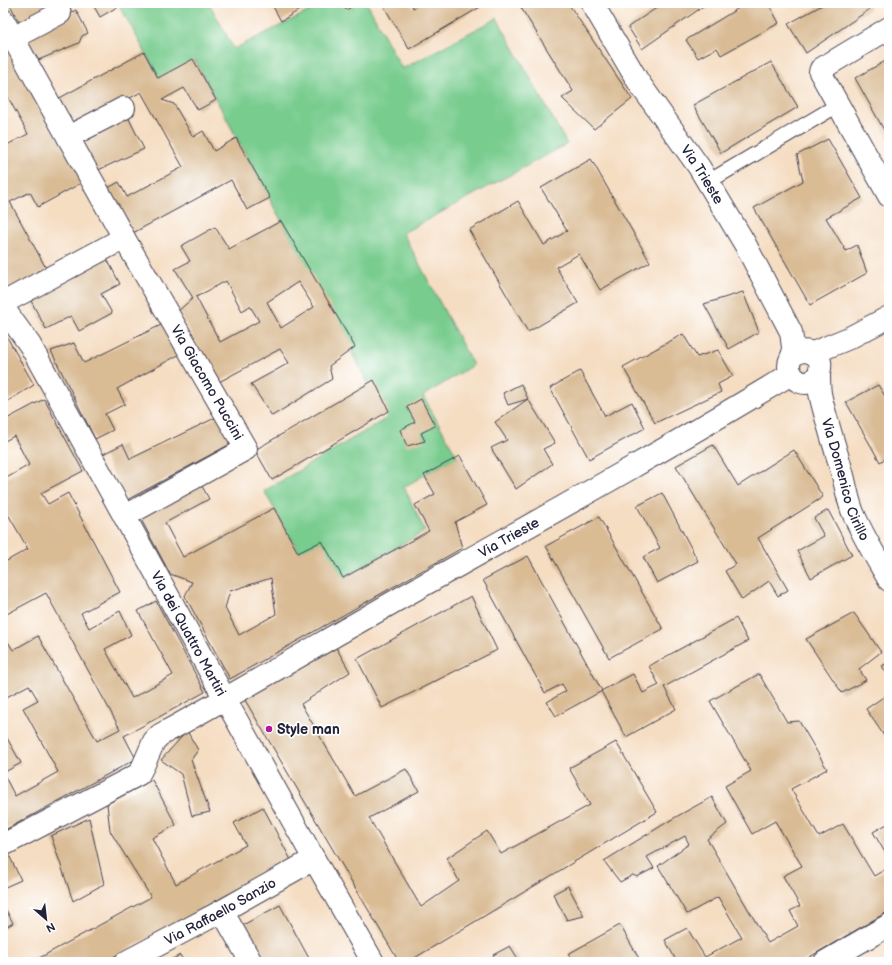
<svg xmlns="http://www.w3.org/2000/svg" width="892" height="965" font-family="'Balsamiq Sans',sans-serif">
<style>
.green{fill:#78cc8e;stroke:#4d7764}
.building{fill:#d9bb94;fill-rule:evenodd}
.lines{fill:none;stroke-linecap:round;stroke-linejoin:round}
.service-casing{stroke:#423e4f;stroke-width:16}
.minor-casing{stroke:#423e4f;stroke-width:24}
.tertiary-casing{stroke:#423e4f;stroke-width:24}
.service{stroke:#fff;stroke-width:14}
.minor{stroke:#fff;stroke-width:22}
.tertiary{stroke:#fff;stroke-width:22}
.poi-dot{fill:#b5179e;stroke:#fff;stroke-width:1.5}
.labels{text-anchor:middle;stroke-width:3.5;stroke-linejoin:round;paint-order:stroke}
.street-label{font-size:14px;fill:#22223b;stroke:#fff}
.poi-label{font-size:14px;font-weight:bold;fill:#22223b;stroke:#fff;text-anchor:start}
</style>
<rect width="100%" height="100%" fill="#fff"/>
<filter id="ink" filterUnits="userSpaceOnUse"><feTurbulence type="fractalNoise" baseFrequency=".025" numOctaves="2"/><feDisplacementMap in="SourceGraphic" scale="8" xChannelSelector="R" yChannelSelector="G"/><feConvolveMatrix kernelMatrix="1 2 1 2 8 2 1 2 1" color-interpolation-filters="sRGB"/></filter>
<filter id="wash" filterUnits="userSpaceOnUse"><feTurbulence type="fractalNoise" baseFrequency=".012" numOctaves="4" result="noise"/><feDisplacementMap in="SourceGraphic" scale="16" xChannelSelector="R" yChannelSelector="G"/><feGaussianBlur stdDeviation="0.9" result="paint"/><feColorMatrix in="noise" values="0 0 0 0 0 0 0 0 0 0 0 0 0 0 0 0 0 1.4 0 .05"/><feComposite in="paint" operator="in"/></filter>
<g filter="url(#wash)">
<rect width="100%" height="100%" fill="#f5ddc2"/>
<!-- green -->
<path class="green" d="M118,3H209L234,49L325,3H367L402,69L497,18L567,144L403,233L473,365L423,396L458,458L433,470L404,487L425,531L339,580L302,557L264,491L387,418L195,60L160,79Z"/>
<g id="blocks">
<!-- building -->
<g class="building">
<path d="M9,3H59L19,22Z"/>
<path d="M92,3H118L119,6L100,17Z"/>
<path d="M271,3H311L281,21Z"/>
<path d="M342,3H359L346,10Z"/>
<path d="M382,3H411L413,8L423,3H487L409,49Z"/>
<path d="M518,3H568L632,99L594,129L562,98L573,91Z"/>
<path d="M664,3H708L642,49L628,27Z"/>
<path d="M747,3H768L779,23L721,55L717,48L698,58L686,40Z"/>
<path d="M826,3H867L870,9L806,53L788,24Z"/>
<path d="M76,10L88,33L82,36L79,43L36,61L24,38Z"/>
<path d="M3,35L83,182L38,207L30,192L10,202L47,270L3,294V147L28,134L3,88Z"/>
<path d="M144,52L158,78L193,59L216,100L198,110L184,88L162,100L174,104L193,137L203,131L214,151L236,138L270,198L247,210L231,180L131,234L106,189L119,182L127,197L183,167L141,92L70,131L54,101Z"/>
<path d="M889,59V139L855,78Z"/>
<path d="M771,62L798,107L721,153L693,105Z"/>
<path d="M127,115L144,149L94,172L76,137Z"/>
<path d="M828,139L862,198L826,218L846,251L857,245L867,273L810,305L754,208L803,181L797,155Z"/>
<path d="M591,159L650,262L600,290L579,254L556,267L578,303L528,332L469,230L518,201L544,245L567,231L541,188Z"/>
<path d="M281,221L355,347L329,366L332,379L272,416L251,384L289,363L280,349L219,382L178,311L193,298L175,269L190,261L181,246L215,227L229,249ZM226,281L242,311L250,306L259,321L220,342L196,297ZM298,282L314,307L281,328L267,302Z"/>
<path d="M106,257L120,284L101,294L112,313L79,331L71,316L46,329L30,299Z"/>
<path d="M743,292L759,332L729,349L704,304Z"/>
<path d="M167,322L182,353L117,389L125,404L105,414L113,430L95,439L51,351L74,343L84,363Z"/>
<path d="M3,330L34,385L3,404Z"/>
<path d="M683,334L697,357L718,350L733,376L718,384L721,392L655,423L623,367Z"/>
<path d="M580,371L605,416L632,402L645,428L589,459L550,388Z"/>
<path d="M374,380L389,411L272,480L255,450Z"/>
<path d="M521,384L528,399L508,405L503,393Z"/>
<path d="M878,385L887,399L889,398V457L880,462L846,402Z"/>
<path d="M44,399L83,471L41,493L48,504L68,493L120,592L81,613L89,628L120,611L131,635L105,649L132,698L173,675L138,611L156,601L205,692L124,736L136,759L3,831V773L15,796L58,772L23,708L38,700L29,685L3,699V634L13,650L38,636L97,741L120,729L46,593L3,616V563L28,549L9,516L3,518V480L29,465L14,436L3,442V421Z"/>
<path d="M421,399L435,426L421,433L425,441L407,446L400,430L415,422L407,407Z"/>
<path d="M528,399L555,443L543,449L552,464L516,489L491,448L507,440L495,422Z"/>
<path d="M221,415L234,442L127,500L103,454L123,444L130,459Z"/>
<path d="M713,445L738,486L794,450L823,497L758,538L788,590L778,596L769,581L742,600L725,571L736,564L676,466Z"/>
<path d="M460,456L487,505L455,522L462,548L230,679L185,596L192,582L170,574L136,510L197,477L209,499L165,523L183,557L274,508L298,553L322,541L343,578L429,531L415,505L435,494L424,475ZM271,578L276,614L239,635L225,608L230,591Z"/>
<path d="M662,493L698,561L657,583L643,557L660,548L637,506Z"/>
<path d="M828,510L852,555L811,578L797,551L824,536L814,518Z"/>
<path d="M599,517L663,629L609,658L546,546Z"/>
<path d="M528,556L602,691L556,716L547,702L566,691L562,684L545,693L483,580Z"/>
<path d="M471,596L497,650L382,708L357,659Z"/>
<path d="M854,613L881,652L859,669L866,680L842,693L806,639Z"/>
<path d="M736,618L748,641L664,687L676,709L626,737L601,691L633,674L643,693L659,685L649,666Z"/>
<path d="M333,642L350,672L301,704L355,796L406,769L419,791L369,818L421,907L459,881L447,858L487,831L501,854L590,805L569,768L616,742L657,812L408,962H399L245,700Z"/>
<path d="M889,662V677L882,666Z"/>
<path d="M759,674L787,722L799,721L827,769L791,789L819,837L843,824L874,876L889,867V911L801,962H677L665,940L687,928L705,957L742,937L718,897L687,914L658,866L689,844L685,836L647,857L654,868L637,877L633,875L620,882L604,861L674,818L712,797L727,824L707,839L768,943L798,926L790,911L800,906L783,876L802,866L775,821L752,834L725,786L751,771L710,701Z"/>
<path d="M889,693V743L866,709Z"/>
<path d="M3,731L21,763L3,773Z"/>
<path d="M187,731L198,750L191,760L210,812L192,816L181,774L161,760Z"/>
<path d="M152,780L176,825L152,838L176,884L246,845L234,823L263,807L291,860L104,962H32L151,897L110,831L107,804Z"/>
<path d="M89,818L104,884L73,901L51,836Z"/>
<path d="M889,823V859L873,832Z"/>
<path d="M8,853L21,880L3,888V855Z"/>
<path d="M568,886L584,916L567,920L553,894Z"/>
<path d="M3,904L13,923L3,929Z"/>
<path d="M280,905L311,962H261L241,926Z"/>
<path d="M620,925L641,962H573L568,954Z"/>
<path d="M510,946L520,962H498L493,955Z"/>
<path d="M180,955L184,962H167Z"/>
</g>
</g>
</g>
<g filter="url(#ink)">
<use href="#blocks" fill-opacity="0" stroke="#423e4f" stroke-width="1"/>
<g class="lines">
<!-- service casing -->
<g class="service-casing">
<path id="service" d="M708,182L838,105"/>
</g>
<!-- minor casing -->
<g class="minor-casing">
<g id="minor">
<path id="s1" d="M592,3L639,83L699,167L745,244L791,332L794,355"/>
<path id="s2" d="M3,20L124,238L246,449L125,516"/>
<path d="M889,28L821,69L820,72L889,196"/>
<path d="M13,38L60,13"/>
<path d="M68,137L124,108"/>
<path d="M3,303L124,238"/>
<path id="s3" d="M3,307L12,320L30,345L225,699"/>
<path d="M813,353L849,338L889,317"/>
<path id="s4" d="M819,373C817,376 815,380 811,382C797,387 784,371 791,358C798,347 816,350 820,362C821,366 820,370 819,374C819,382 819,391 821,398C827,423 835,447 842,472C846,486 848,502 854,515C864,538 877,559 889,580"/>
<path id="s5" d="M3,845L139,774L144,764L154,741L160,735C242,690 323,642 404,596C534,523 664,451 791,374"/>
<path d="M222,911L251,962"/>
<path id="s6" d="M126,962L222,911L314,859"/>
<path d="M825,962L889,925"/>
</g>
</g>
<!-- tertiary casing -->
<g class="tertiary-casing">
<path id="tertiary" d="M225,699L314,859L373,962"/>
</g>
<!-- service -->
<use href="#service" class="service"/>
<!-- minor -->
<use href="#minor" class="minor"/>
<!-- tertiary -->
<use href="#tertiary" class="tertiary"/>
</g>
</g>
<!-- markers -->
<circle class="poi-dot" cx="269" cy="729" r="4"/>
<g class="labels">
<!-- street labels -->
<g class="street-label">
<text dy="5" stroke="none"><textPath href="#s1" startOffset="204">Via Trieste</textPath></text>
<text dy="5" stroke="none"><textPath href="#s2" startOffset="416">Via Giacomo Puccini</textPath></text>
<text dy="5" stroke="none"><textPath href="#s4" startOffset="209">Via Domenico Cirillo</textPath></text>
<text dy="5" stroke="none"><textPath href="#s5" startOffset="599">Via Trieste</textPath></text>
<text dy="5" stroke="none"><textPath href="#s3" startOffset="376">Via dei Quattro Martiri</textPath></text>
<text dy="5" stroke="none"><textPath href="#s6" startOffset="107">Via Raffaello Sanzio</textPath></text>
</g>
<!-- poi labels -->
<g class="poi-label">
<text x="277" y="734">Style man</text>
</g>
</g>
<!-- margin -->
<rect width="892" height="965" fill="none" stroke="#fff" stroke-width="16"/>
<!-- north arrow -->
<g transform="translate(46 919) rotate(152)" stroke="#ffffff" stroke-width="3" paint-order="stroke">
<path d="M0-3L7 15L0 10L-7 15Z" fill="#22223b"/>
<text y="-6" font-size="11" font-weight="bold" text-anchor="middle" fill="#22223b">N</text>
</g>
</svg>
